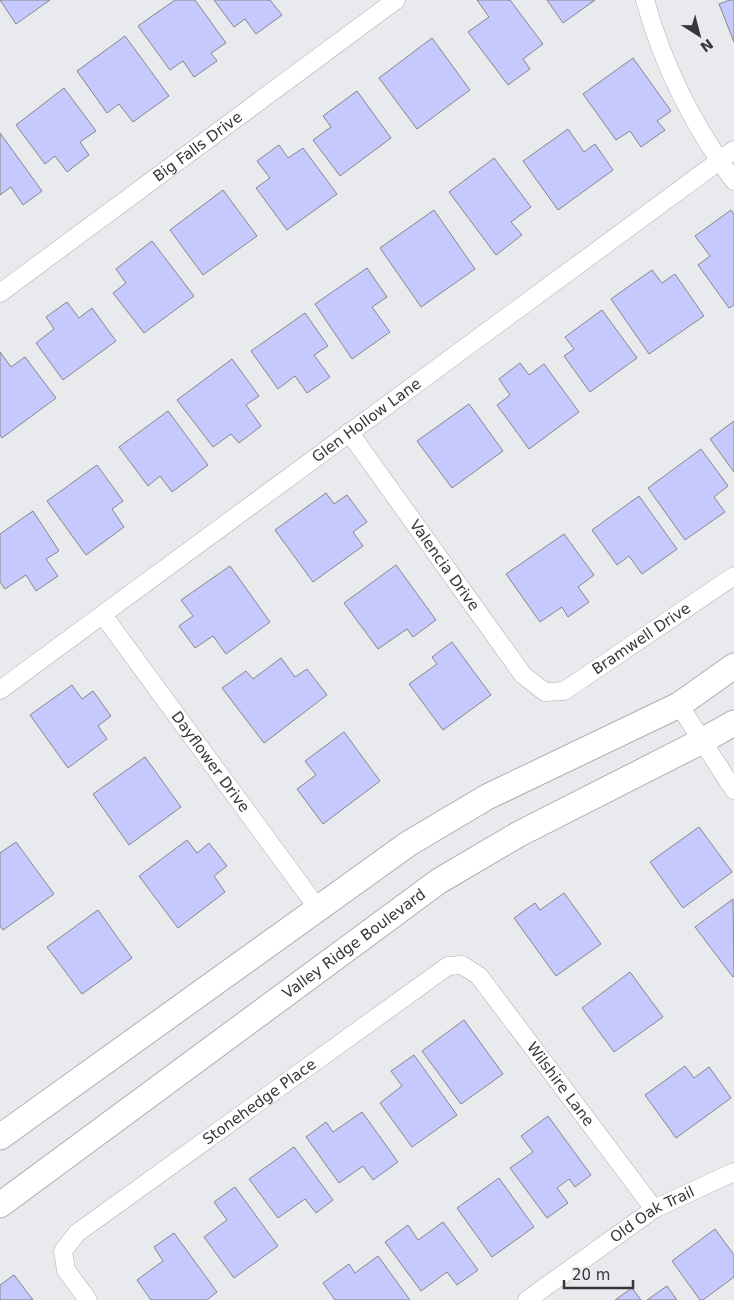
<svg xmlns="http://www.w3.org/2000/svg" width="734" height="1300" font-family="'DejaVu Sans',sans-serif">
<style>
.building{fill:#c6c9fd;stroke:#86868a}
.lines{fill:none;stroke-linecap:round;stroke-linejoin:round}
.minor-casing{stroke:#adaeb2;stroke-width:19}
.secondary-casing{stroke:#adaeb2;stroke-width:27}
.minor{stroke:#fff;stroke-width:18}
.secondary{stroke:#fff;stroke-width:25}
.labels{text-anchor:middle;stroke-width:4.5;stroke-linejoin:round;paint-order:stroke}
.street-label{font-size:15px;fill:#363738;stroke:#e9eaee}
</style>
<rect width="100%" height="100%" fill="#e9eaee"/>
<!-- building -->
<g class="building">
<path d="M0,0H50L16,24Z"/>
<path d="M175,0H195L226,43L211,53L217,61L194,77L183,61L170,70L138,26Z"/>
<path d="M214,0H270L282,15L256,34L245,19L234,27Z"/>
<path d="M477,0H510L543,44L523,59L530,69L508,85L468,32L489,17Z"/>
<path d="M547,0H595L563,23Z"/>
<path d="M730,0H734V42L719,4Z"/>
<path d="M125,36L169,96L133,122L119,104L107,113L77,71Z"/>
<path d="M432,38L470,90L417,129L379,78Z"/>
<path d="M633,58L671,111L657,121L665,130L641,147L630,131L616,140L583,94Z"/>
<path d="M64,88L96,131L80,142L89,155L67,172L55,156L45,164L16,125Z"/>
<path d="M357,91L391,138L340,176L313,140L331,127L323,116Z"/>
<path d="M568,129L584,152L595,144L613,170L558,210L523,161Z"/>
<path d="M0,133L42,191L23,205L11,187L0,195Z"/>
<path d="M279,145L288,158L303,148L337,194L287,230L256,188L270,178L257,161Z"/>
<path d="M494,158L531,207L511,222L522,235L496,255L449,192Z"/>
<path d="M223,190L257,236L203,275L170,230Z"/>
<path d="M434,210L475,269L421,307L380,248Z"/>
<path d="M731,210L734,215V305L729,308L698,265L710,256L695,236Z"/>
<path d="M152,241L194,296L144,333L113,293L126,283L116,269Z"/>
<path d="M367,268L387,297L372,307L390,332L352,359L315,304Z"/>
<path d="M652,270L662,283L675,274L704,316L649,354L611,299Z"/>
<path d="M67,302L79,318L92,308L116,341L63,380L36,343L54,329L46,317Z"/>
<path d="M602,310L637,358L590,392L564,356L574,349L565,337Z"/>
<path d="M305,313L328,346L314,355L330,377L307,393L295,376L278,389L251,351Z"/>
<path d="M0,352L11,367L25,357L56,398L2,438L0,435Z"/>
<path d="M232,359L259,396L246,405L261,426L239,443L231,434L213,447L177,400Z"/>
<path d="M520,363L529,375L544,364L579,412L529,449L497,405L510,395L499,379Z"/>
<path d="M469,404L503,451L452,488L417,441Z"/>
<path d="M168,411L208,465L172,492L160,476L148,486L119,447Z"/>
<path d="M734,421V472L710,439Z"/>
<path d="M701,449L728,486L714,497L725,512L685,540L648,488Z"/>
<path d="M97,465L123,501L112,509L124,527L86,555L47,501Z"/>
<path d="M326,493L334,504L347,495L367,522L353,532L363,546L313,582L275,530Z"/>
<path d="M639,496L677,549L642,574L629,556L617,565L592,530Z"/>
<path d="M33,511L59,551L46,559L58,576L36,591L26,575L5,589L0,582V534Z"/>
<path d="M564,534L594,575L578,587L589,602L568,617L562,607L540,622L506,574Z"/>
<path d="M396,565L436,620L413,637L407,629L378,649L344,603Z"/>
<path d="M230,566L270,622L226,654L213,636L195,648L179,626L193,616L181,600Z"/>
<path d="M452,642L491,695L443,730L409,684L437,664L432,657Z"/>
<path d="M281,658L295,677L307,669L327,695L264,743L222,688L246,671L253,679Z"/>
<path d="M72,685L82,699L93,691L111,716L98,726L107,739L68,768L30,715Z"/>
<path d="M344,732L380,781L323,824L297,789L316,775L305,761Z"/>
<path d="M145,757L181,807L129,845L93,794Z"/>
<path d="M699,827L732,872L683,908L650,862Z"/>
<path d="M187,840L197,853L209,843L227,866L214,876L225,892L178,928L139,876Z"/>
<path d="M16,842L54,894L3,930L0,926V853Z"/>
<path d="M564,893L601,944L556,976L514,918L535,903L540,910Z"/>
<path d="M733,899L734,976L733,977L695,927Z"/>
<path d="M98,910L132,958L82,994L47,947Z"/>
<path d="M630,972L663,1017L614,1052L582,1008Z"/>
<path d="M464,1020L503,1074L461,1104L422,1051Z"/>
<path d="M414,1055L457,1115L412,1147L380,1103L402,1086L391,1071Z"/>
<path d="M685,1066L694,1078L709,1067L731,1098L676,1138L645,1095Z"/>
<path d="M362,1112L398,1162L373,1180L363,1166L339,1183L306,1137L326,1122L333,1132Z"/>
<path d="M548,1116L591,1175L575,1187L569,1179L557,1188L568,1203L547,1218L510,1168L533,1152L521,1136Z"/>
<path d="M294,1147L333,1200L316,1213L305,1199L278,1218L249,1179Z"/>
<path d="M499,1178L534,1227L492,1257L457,1208Z"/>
<path d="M235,1187L278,1246L234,1278L204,1237L227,1220L214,1202Z"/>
<path d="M443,1222L478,1270L457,1285L447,1272L421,1291L385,1242L408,1225L418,1240Z"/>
<path d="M715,1229L734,1255V1277L703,1300H700L672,1261Z"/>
<path d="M174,1233L217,1292L207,1300H151L137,1280L163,1261L154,1247Z"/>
<path d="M378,1256L410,1300H335L323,1283L349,1264L355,1273Z"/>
<path d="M14,1275L33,1300H0V1285Z"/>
<path d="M667,1286L677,1300H647Z"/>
<path d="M632,1288L641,1300H615Z"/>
</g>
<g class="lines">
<!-- minor casing -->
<g class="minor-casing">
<g id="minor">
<path d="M645,0C663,65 694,127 734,181"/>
<path id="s1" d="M0,293L396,0"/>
<path id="s2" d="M349,432L523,675L545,692L564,691L734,576"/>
<path id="s3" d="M103,615L319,910"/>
<path id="s4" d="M0,690L734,150"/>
<path d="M679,705L734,790"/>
<path id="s5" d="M88,1300L66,1270L63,1251L77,1233L448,966L462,965L479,976L654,1209"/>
<path id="s6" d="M527,1300L654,1209L734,1172"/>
</g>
</g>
<!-- secondary casing -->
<g class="secondary-casing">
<g id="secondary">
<path d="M0,1137L408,844L487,797L679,705L734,666"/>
<path id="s7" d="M0,1205L439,881L519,834L702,741L734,723"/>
</g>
</g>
<!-- minor -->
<use href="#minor" class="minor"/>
<!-- secondary -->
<use href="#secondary" class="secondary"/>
</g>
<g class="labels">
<!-- street labels -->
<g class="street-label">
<text dy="5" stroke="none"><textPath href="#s1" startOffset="246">Big Falls Drive</textPath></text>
<text dy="5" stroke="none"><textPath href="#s4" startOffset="455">Glen Hollow Lane</textPath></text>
<text dy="5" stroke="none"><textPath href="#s2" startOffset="164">Valencia Drive</textPath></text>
<text dy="5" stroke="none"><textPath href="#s2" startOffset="439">Bramwell Drive</textPath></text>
<text dy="5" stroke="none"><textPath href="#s3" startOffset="182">Dayflower Drive</textPath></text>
<text dy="5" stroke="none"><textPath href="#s7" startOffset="440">Valley Ridge Boulevard</textPath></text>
<text dy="5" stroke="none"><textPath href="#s5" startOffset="706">Wilshire Lane</textPath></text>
<text dy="5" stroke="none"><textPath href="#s5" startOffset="304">Stonehedge Place</textPath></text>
<text dy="5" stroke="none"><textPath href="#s6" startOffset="152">Old Oak Trail</textPath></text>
</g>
</g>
<!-- north arrow -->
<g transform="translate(699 35) rotate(144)" stroke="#e9eaee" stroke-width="4" paint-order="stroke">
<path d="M0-4L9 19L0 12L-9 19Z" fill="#363738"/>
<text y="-8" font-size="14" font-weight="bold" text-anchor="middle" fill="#363738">N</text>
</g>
<!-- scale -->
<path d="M564 1280v8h69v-8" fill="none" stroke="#363738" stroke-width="2.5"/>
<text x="572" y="1280" font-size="15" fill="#363738" stroke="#e9eaee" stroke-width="4" paint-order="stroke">20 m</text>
</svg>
